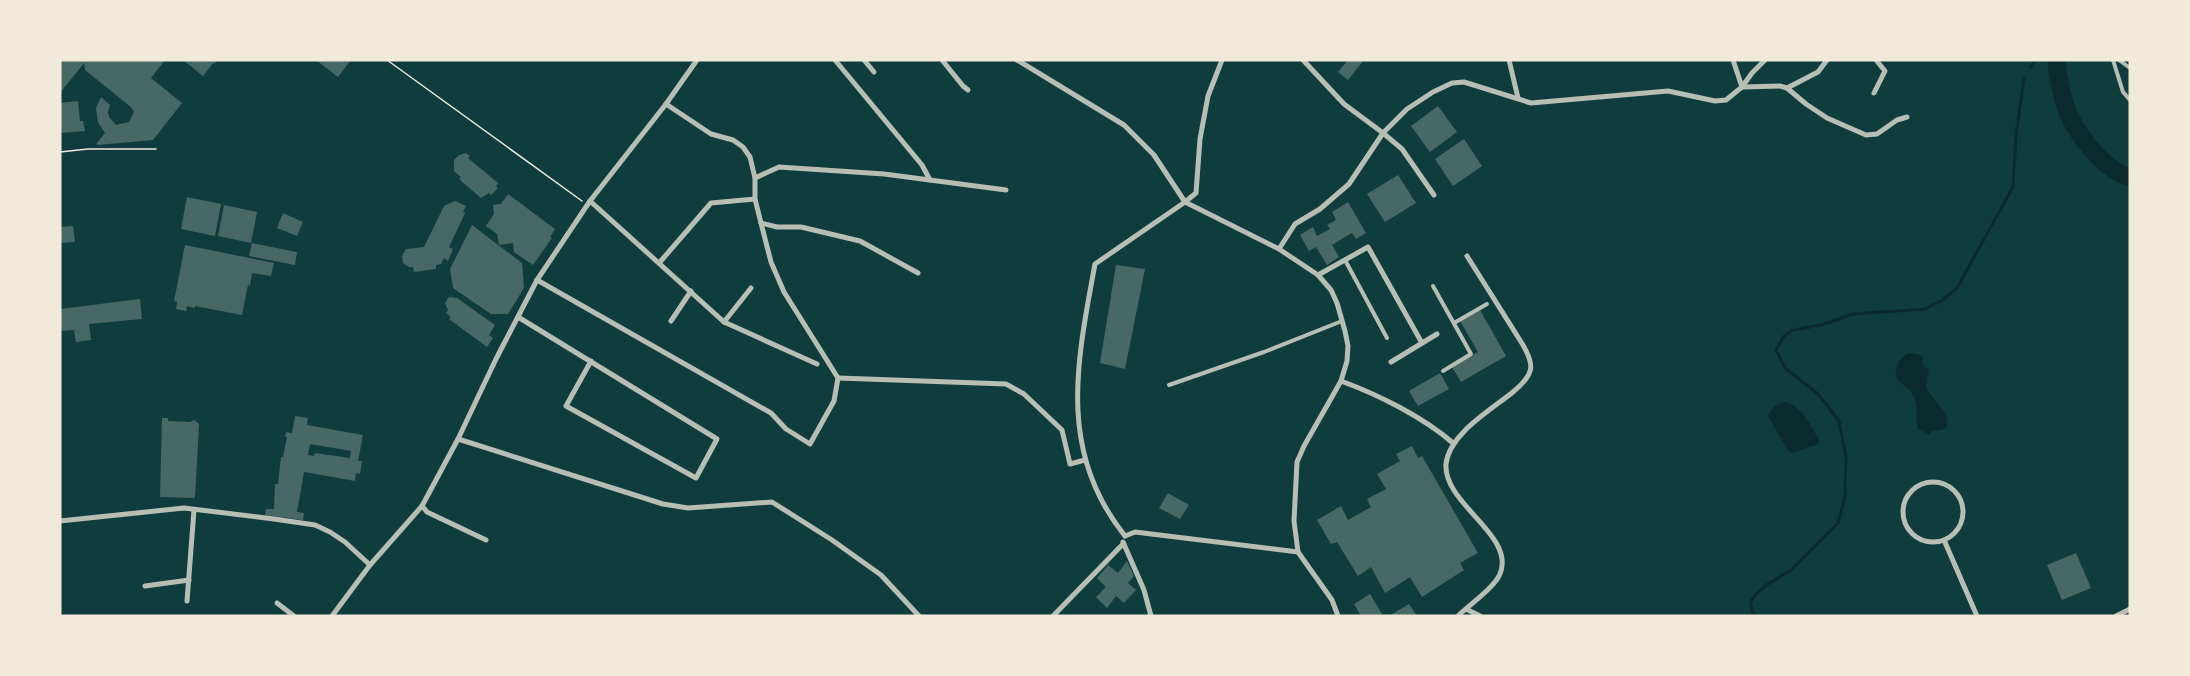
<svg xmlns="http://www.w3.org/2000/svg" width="2190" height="676" font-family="'Archivo Narrow',sans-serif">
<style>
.water{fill:#0a2a2b}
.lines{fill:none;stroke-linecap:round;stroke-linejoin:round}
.stream{stroke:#0a2a2b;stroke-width:3}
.river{stroke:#0a2a2b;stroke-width:18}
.building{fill:#486865;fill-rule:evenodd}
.path{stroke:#f1e9da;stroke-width:1.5}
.pedestrian{stroke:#b8beb3;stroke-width:4}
.minor{stroke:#b8beb3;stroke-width:5}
</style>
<rect width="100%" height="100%" fill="#0f3d3e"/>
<!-- water -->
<g class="water">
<path d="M1909,353L1917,354L1923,357L1922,362L1924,367L1929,369C1927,376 1925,382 1927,389C1930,397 1961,423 1941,430C1938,431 1935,430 1932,431L1930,435L1918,429C1915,418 1919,406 1913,395C1910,389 1904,386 1899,381C1891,372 1899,357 1909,353Z"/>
<path d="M1785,402C1802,406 1811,426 1819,440L1818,444L1792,453L1789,452L1768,416C1771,408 1777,404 1785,402Z"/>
</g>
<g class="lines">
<!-- stream -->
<g class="stream">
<path d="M2031,67L2035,60"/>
<path d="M1754,616L1750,602L1756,594L1768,584L1790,571L1838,523L1845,497L1846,457L1839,421L1818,394L1785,368L1776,350L1784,336L1793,330L1821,325L1853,314L1925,309L1943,300L1957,288L2013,187L2016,135L2024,78"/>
</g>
<!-- river -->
<path class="river" d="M2056,60C2058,74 2060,88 2064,102C2072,129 2102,170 2130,177"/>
</g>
<!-- building -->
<g class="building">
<path d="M60,60H165L151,78L182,103L153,140L97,145V143L105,133L98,122L96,108L101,97L110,105L108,112L109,117L116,125L129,122L134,112L131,107L85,70L84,63L60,93Z"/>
<path d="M183,60H218L214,64L213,63L203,76Z"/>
<path d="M316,60H351L338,77Z"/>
<path d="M1348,60H1364L1348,80L1338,72Z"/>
<path d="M78,101L80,121H83L85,131L60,133V103Z"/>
<path d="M1438,106L1457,132L1430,152L1411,126Z"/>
<path d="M1464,139L1482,166L1453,186L1435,159Z"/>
<path d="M466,153L470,156L468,158L498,183L496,186L498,188L491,195L489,193L481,198L459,179L461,177L454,171V160L459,155Z"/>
<path d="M1398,175L1416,203L1385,222L1367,194Z"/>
<path d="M508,194L555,229L550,237L552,238L533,265L514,252L513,243L499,245L497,234L486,226L494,214L493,205L501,204Z"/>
<path d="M187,197L221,204L215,236L181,229Z"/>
<path d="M455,201L466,206L463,212L465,213L449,247L453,249L448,261L444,258L441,264L436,265V269L414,272L413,267H409L403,263L402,256L406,249L424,247L444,206Z"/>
<path d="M1348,202L1366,233L1356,239L1352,233L1332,245L1339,257L1327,265L1316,247L1309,251L1300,235L1313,227L1317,236L1330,229L1327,225L1336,220L1332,212Z"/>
<path d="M224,205L257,212L251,243L218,236Z"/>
<path d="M283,213L303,222L297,236L277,228Z"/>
<path d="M472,225L522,263L524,288L508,314H491L453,288L450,269Z"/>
<path d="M73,226L75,242L60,243V227Z"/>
<path d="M252,243L297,252L295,265L249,256Z"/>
<path d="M185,245L274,263L271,276L252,273L250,286L248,285L242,315L195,306V308L187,306L186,311L176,309L177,302L174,301Z"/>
<path d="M1116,265L1145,269L1125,369L1100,363Z"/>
<path d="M449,297L457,298L495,325L489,335L493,338L487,347L449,319L451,317L446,313L448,310L445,303Z"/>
<path d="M140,299L142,319L89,324L91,340L76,342L74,330L60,331V309Z"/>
<path d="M1480,310L1506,356L1461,382L1452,367L1478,352L1460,321Z"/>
<path d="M1440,373L1449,389L1418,406L1409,391Z"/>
<path d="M295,416L308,418L307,425L363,435L358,461H362L360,474L356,473L355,481L304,472L297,512L304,513L303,520L265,515L266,509H274L275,484H278L281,457H283L287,437H285L286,432L292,433ZM310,444L351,451L350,458L315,453L314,456L308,455Z"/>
<path d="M162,418H168V421L190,422L194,420L199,424L195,498L160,497Z"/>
<path d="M1412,446L1418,458L1422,456L1478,553L1460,563L1464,570L1422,597L1410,577L1385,593L1371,567L1358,576L1337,542L1331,544L1317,520L1341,506L1348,520L1371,507L1367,499L1386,489L1377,474L1400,461L1396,454Z"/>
<path d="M1168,493L1189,505L1180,519L1159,508Z"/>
<path d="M2076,553L2091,588L2062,600L2047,565Z"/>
<path d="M1127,561L1134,576L1128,583L1136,590L1124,603L1116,596L1107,608L1096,597L1106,587L1097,578L1108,565L1118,573Z"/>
<path d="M1370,594L1383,616H1361L1354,604Z"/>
<path d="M1409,604L1417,616H1389Z"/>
</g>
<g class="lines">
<!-- path -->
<g class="path">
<path d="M387,60L582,201"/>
<path d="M60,152L88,149H156"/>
</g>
<!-- pedestrian -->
<g class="pedestrian">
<path d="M2113,60L2123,92L2130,100"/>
<path d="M2119,60L2130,68"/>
<path d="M1345,260L1387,338"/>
<path d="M1433,286L1471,354L1443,371"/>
<path d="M1454,323L1487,304"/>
<path d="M1169,385L1264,352L1342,321"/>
</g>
<!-- minor -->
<g class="minor">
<path d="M835,60L922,165L930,180"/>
<path d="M864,60L874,72"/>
<path d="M942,60L963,86L968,90"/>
<path d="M1017,60L1124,125L1154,155L1185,202L1279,249L1318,275L1331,290L1337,303L1345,331L1348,346L1347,361L1341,381L1304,446L1297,462L1294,521L1298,552L1332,600L1338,616"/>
<path d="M1303,60L1344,104L1383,133L1407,109L1433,92L1452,83L1464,82L1531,103L1668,91L1715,101L1726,100L1742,87L1780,86L1787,88L1806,104L1827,118L1866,135L1877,134L1897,120L1907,117"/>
<path d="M1509,60L1518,98"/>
<path d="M1733,60L1742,87"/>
<path d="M1742,87L1752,73L1765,60"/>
<path d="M1787,88L1818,72L1827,60"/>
<path d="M1874,93L1885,71L1876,60"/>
<path d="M666,104L711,134L733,140L743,147L750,157L755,178"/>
<path d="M590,201L724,322L817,364"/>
<path d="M1279,249L1295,224L1320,209L1349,184L1383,133L1402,149L1434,195"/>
<path d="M660,262L711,203L755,199"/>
<path d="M918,273L860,241L801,227H777L761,223L755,199V178L779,167L884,174L1006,190"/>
<path d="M1318,275L1368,247L1422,343"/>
<path d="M537,280L771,413L786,429L810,444L834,401L838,378L784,292L771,262L761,223"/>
<path d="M518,317L717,439L696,478L566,406L591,361"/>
<path d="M671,321L691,291"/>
<path d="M724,322L751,288"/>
<path d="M1391,362L1437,334"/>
<path d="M838,378L1006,384L1024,394L1062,430L1070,464L1085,460"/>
<path d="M1341,381C1379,395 1423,417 1453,443"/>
<path d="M458,439L663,504L688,508L772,502L832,540L881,575L919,616"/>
<circle cx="1933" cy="512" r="30"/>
<path d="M422,506L427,512L486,540"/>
<path d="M60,521L184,508L274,519L315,525L330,532L345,542L370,565"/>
<path d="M1125,536C1057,451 1077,362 1095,264L1185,202L1196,193L1200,139L1208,96L1222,60"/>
<path d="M1125,536L1135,532L1298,552"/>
<path d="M1944,540L1977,616"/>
<path d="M1123,542L1144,590L1151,616"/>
<path d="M145,586L189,580"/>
<path d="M187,601L194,510"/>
<path d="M277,603L294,616"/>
<path d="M1466,609L1480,616"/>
<path d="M332,616L370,565L422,506L458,439L496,359L537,280L590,201L666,104L697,60"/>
<path d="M1053,616L1123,544"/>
<path d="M1458,616C1469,605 1494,588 1500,574C1516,535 1443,504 1446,464C1449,434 1491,410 1513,392C1519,387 1528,379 1530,371C1533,363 1527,352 1523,345L1467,256"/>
<path d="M2116,616L2130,609"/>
</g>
</g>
<!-- border -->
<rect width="2190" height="676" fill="none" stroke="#f1e9da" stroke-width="123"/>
</svg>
